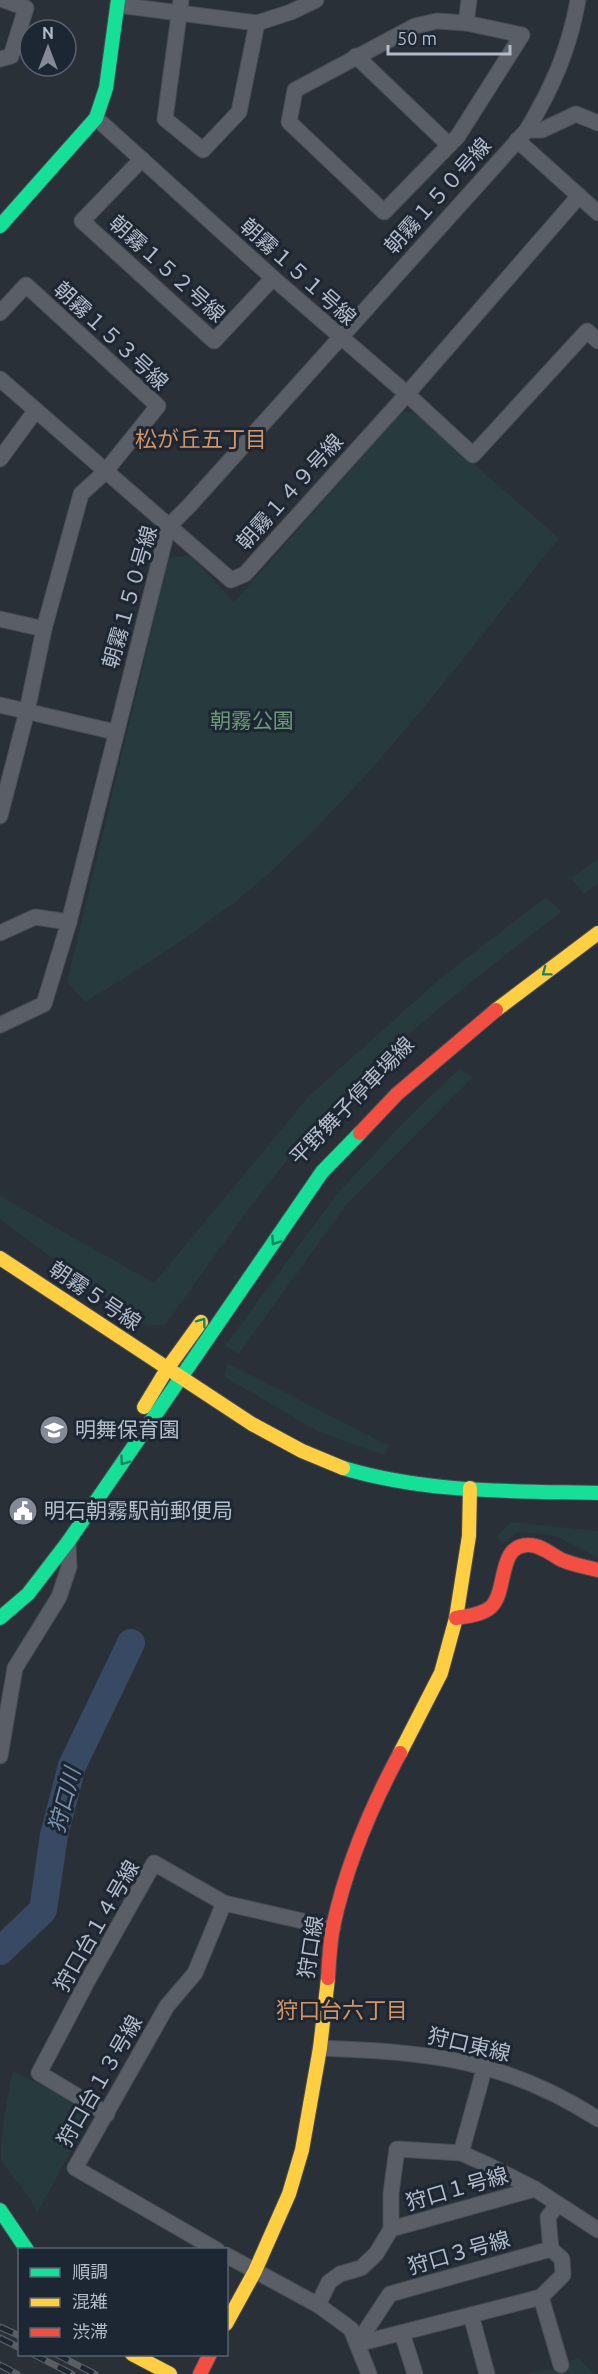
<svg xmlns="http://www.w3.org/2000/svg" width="598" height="2374" font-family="Ubuntu,'Noto Sans JP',sans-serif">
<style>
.green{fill:#273a3e}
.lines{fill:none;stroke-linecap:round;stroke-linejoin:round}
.river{stroke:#384963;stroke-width:28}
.street-casing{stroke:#484c53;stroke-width:17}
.fast-casing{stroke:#484c53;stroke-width:16}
.slow-casing{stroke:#484c53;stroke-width:16}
.jam-casing{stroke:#484c53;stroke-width:16}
.street{stroke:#5a5e66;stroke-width:15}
.fast{stroke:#16e098;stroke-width:14}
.slow{stroke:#ffcf43;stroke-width:14}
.jam{stroke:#f24e42;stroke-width:14}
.rail-casing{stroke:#595d64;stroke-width:7}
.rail{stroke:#1d2633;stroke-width:4.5;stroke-dasharray:14;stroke-linecap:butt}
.oneway{stroke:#1a8366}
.labels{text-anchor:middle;stroke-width:6;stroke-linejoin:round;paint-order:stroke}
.street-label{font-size:21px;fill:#b4bcc9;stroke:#1d2633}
.park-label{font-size:21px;fill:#6b9a76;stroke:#1d2633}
.poi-label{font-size:21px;fill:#b4bcc9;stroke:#1d2633;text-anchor:start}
.neighbourhood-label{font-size:22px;fill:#d59563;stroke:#1d2633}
.water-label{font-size:22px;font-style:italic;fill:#7c92b1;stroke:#1d2633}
</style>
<rect width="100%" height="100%" fill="#2a3038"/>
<!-- green -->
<g class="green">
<path d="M402,412H414L559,538C470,649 385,765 281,862C223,917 153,960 85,1002L67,982L169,558L190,555L234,602Z"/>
<path d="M598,859V884L583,894L571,878Z"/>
<path d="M546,897L561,912C491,967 421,1019 358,1081C285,1154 226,1240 166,1324L147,1326L0,1220V1196L154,1283L310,1095L442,977Z"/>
<path d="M459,1069L473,1077L346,1205L239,1354L225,1346L336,1195L405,1121Z"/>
<path d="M227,1363L389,1446L384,1455L317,1431L225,1377Z"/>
<path d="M510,1522L598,1531V1558L556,1536L526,1532L517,1533L502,1544L497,1536Z"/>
<path d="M13,2071L88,2109L90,2117L37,2213C30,2192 11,2179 1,2158C0,2140 8,2090 13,2071Z"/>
<path d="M578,2358L595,2374H531V2372L554,2369Z"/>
</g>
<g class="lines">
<!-- river -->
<path class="river" d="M0,1951L43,1910L54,1835L72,1766L131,1643"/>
<!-- street casing -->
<g class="street-casing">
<g id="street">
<path d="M181,0L165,119L203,150L239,112L257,23"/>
<path d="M118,5L257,23L291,12L316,0"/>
<path d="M437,21L466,23L522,35L458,136L384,212L289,122L295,90L415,26Z"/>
<path d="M466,23L469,0"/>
<path d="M356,56L449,145"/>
<path d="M0,59L11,56L26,8L4,0"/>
<path d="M96,118L273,278L407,394L473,455L587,331L598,341"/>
<path d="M527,130H542L576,114L598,123"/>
<path d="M517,140L598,213"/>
<path d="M142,159L82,221L214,341L273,278"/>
<path d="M0,313L26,285L158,406L105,472L81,494L44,629L27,711L0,816"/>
<path d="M0,379L231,580L245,574L407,394L579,196"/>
<path d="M0,459L36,410"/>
<path d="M0,619L44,629"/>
<path d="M0,705L115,732"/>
<path d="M0,933L35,917L69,922"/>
<path d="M0,1025L44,1004L69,922L168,527L189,506L527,130C553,86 569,50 578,0"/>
<path d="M0,1756L15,1668L59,1597L69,1567L68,1542"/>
<path d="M320,2048C427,2052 506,2059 598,2119"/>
<path d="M107,2114L39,2073L88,1980L154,1863L224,1903L333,1928"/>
<path d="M461,2153L485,2066"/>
<path d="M391,2229V2193L397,2149L461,2153L486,2164L535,2189L598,2230"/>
<path d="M391,2229L535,2189"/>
<path d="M217,2250L75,2168L167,2006L195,1973L224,1903"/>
<path d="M226,2255L318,2305L351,2329L369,2374"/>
<path d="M541,2297L561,2365"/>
<path d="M318,2305L329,2282L340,2274L361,2268L376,2254L391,2229"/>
<path d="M471,2315L487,2374"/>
<path d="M402,2333L415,2374"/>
<path d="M357,2344L390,2294L551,2249L548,2217L558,2204"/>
<path d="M357,2344L541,2297L563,2275L562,2259L551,2249"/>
</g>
</g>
<!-- fast casing -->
<g class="fast-casing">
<g id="fast">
<path d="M0,226L96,118L106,88L118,0"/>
<path d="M343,1468C426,1493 512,1491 598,1493"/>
<path d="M0,1618L28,1594L68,1542L322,1172L360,1133"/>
<path d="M0,2210L27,2250"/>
</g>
</g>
<!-- slow casing -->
<g class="slow-casing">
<g id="slow">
<path d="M496,1010L598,933"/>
<path d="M0,1258L252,1424L302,1451L343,1468"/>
<path d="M144,1407L167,1369L201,1322"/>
<path d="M400,1753L441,1673L456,1618L469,1536L470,1488"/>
<path d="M226,2324L255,2271L289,2194L302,2150L320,2048L328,1978"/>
<path d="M132,2354L170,2374"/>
</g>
</g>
<!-- jam casing -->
<g class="jam-casing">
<g id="jam">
<path d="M360,1133L397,1094L496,1010"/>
<path d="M456,1618C467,1616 482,1615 491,1607C508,1591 497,1544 529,1545C541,1545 552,1555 562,1560C574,1565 586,1567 598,1570"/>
<path d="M328,1978C329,1961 330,1943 333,1927C346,1866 371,1807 400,1753"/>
<path d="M200,2374L210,2354"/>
</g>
</g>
<!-- street -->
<use href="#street" class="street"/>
<!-- fast -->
<use href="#fast" class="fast"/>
<!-- slow -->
<use href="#slow" class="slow"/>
<!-- jam -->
<use href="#jam" class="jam"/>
<!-- rail casing -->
<g class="rail-casing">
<g id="rail">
<path d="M0,2327L20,2336"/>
<path d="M0,2338L20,2348"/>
<path d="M33,2354L72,2374"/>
<path d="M56,2354L95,2374"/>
<path d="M0,2365L17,2374"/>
</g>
</g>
<!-- rail -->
<use href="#rail" class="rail"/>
</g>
<!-- one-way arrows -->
<defs><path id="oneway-chevron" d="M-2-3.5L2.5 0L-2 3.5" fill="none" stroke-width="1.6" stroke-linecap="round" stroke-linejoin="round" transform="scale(1.5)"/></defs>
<g class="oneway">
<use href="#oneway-chevron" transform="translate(546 972) rotate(143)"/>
<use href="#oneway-chevron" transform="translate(275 1241) rotate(124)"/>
<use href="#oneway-chevron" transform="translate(202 1322) rotate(-54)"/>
<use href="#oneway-chevron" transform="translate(124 1461) rotate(125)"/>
</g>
<!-- icons -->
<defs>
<g id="school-disc" transform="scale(1.5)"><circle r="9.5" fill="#848b96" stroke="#1d2633"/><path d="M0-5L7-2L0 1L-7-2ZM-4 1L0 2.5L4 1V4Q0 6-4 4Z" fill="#fff"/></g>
<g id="civic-disc" transform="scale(1.5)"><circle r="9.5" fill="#848b96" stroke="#1d2633"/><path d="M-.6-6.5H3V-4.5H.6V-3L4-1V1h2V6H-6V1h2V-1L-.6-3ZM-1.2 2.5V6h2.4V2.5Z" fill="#fff"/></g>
</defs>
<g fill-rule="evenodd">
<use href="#school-disc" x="54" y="1430"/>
<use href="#civic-disc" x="23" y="1511"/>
</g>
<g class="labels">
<!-- street labels -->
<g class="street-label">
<text transform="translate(438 196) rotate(-48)" y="7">朝霧１５０号線</text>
<text transform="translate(167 269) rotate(42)" y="7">朝霧１５２号線</text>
<text transform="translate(298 272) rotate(42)" y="7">朝霧１５１号線</text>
<text transform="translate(111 336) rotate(43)" y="7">朝霧１５３号線</text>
<text transform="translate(290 492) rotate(-48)" y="7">朝霧１４９号線</text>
<text transform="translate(130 597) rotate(-74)" y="7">朝霧１５０号線</text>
<text transform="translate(352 1101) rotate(-46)" y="7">平野舞子停車場線</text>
<text transform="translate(95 1296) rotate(34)" y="7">朝霧５号線</text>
<text transform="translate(97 1926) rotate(-60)" y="7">狩口台１４号線</text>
<text transform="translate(311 1947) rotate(-81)" y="7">狩口線</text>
<text transform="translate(469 2045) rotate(13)" y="7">狩口東線</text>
<text transform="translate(100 2081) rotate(-60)" y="7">狩口台１３号線</text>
<text transform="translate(457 2189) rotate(-16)" y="7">狩口１号線</text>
<text transform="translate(459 2253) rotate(-16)" y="7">狩口３号線</text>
</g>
<!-- park labels -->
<g class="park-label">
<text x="252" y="728">朝霧公園</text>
</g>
<!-- poi labels -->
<g class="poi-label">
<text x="75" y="1437">明舞保育園</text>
<text x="44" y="1518">明石朝霧駅前郵便局</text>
</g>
<!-- neighbourhood labels -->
<g class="neighbourhood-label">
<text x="201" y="447">松が丘五丁目</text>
<text x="342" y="2018">狩口台六丁目</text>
</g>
<!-- water labels -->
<g class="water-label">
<text transform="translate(64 1800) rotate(-75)" y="8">狩口川</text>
</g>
</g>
<!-- legend -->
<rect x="18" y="2248" width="210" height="108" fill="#1d2633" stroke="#59626f" stroke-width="1.5"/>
<rect x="30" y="2268" width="30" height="9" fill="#16e098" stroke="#59626f" stroke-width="1.5"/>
<text x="72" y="2278" font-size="18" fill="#b4bcc9">順調</text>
<rect x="30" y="2298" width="30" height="9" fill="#ffcf43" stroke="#59626f" stroke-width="1.5"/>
<text x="72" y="2308" font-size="18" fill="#b4bcc9">混雑</text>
<rect x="30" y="2328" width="30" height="9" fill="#f24e42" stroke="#59626f" stroke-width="1.5"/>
<text x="72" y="2338" font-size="18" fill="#b4bcc9">渋滞</text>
<!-- north arrow -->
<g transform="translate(48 48)"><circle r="28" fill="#1d2633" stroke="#59626f" stroke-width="1.5"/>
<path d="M0-4.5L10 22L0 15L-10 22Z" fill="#848b96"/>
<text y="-9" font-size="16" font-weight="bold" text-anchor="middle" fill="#b4bcc9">N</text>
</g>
<!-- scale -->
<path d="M388 45v9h122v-9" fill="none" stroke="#b4bcc9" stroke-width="3"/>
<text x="397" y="45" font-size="18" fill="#b4bcc9" stroke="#1d2633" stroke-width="4.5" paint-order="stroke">50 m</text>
</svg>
